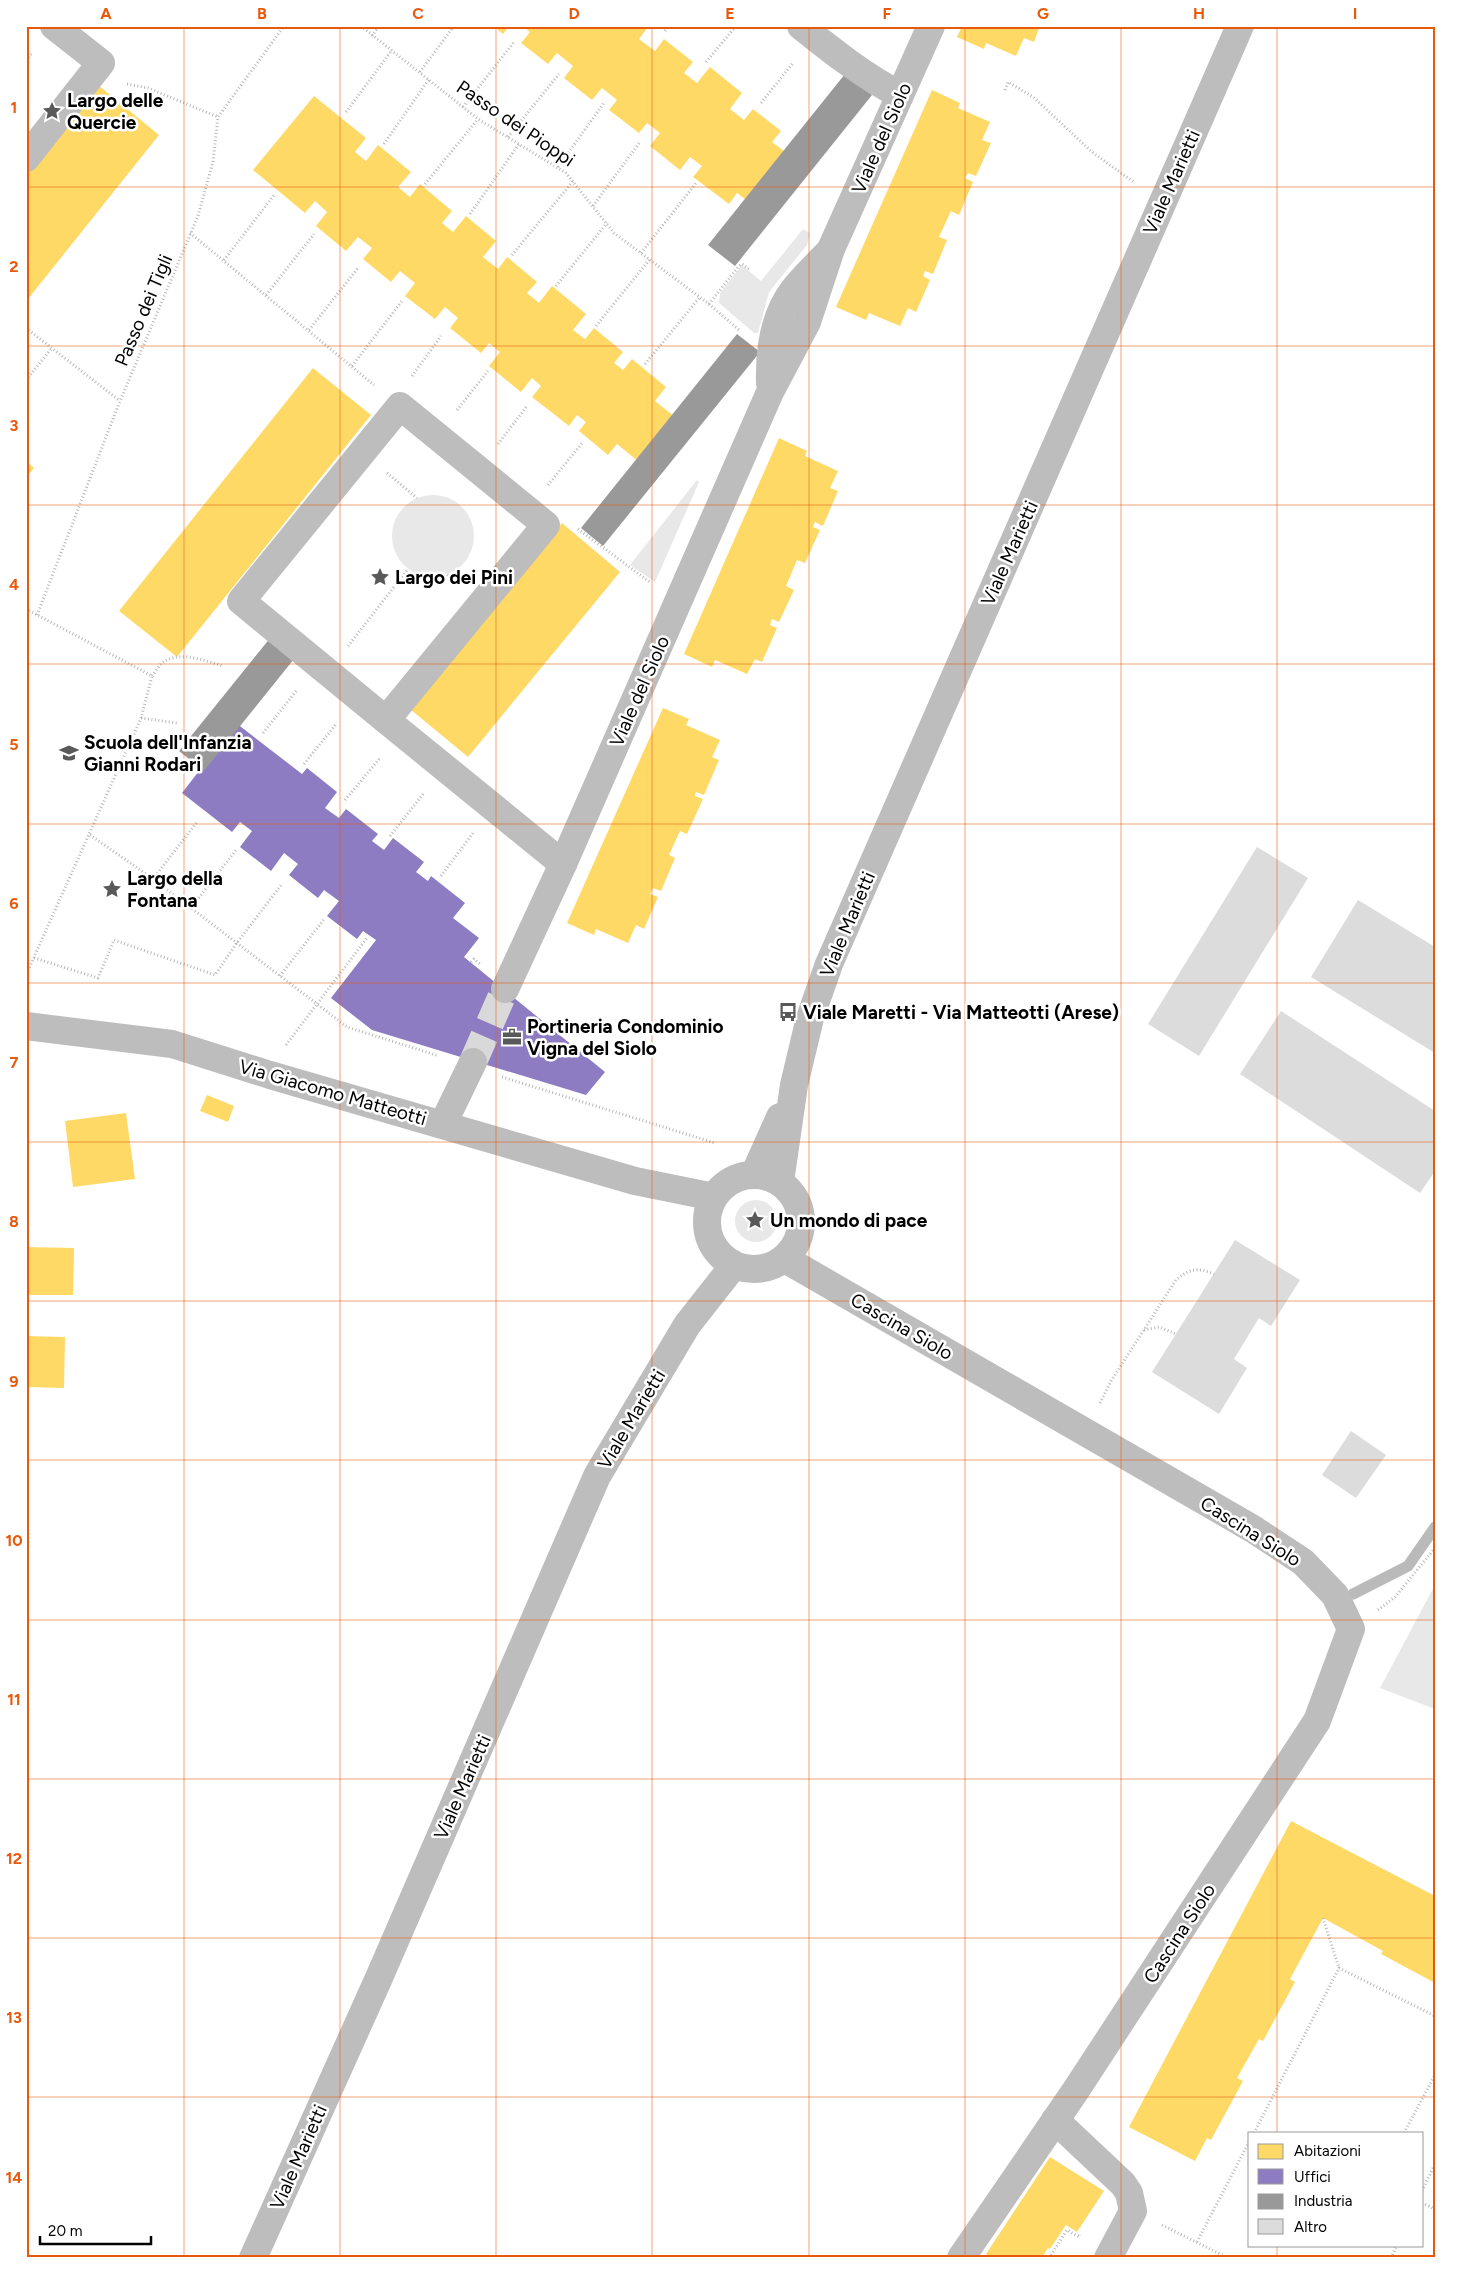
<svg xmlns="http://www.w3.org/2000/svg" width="1461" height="2284" font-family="Figtree,sans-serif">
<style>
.green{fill:#e8e8e8}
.homes{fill:#ffd966}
.offices{fill:#8e7cc3}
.industry{fill:#999}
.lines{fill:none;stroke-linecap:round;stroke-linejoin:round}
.stream{stroke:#bababa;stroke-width:11}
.building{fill:#dcdcdc}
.minor-tunnel{stroke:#d9d9d9;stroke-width:28;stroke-dasharray:28 14;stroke-linecap:butt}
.path{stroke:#b8b8b8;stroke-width:3;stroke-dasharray:1 2.5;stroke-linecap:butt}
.minor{stroke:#bdbdbd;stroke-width:28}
.grid{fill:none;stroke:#e8590c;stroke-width:1;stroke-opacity:0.55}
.labels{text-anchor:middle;stroke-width:5;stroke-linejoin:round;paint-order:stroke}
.poi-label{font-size:19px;font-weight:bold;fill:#000;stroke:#fff;text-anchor:start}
.street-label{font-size:19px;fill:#000;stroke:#fff}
.neatline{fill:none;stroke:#e8590c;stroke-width:2}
.grid-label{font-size:16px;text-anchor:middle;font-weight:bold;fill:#e8590c}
</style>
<rect width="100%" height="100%" fill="#fff"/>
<!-- green -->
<g class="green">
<path d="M803,229L810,233L807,245L769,292L758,333H754L719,303L720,293L742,265L761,281Z"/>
<path d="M697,480L699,482L655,582L630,565Z"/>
<circle cx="433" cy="536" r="41"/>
<circle cx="756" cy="1221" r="21"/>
<path d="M1435,1585V1709L1380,1688Z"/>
</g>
<!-- homes -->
<g class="homes">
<path d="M493,26H509L503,34Z"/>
<path d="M522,26H649L639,39L655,51L664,39L693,62L684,73L697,83L710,67L742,93L730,109L744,120L753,109L781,131L772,142L788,154L750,203L737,193L729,204L693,177L702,166L690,157L680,170L650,146L660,133L647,123L639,133L609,110L617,100L602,88L592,100L564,78L573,66L557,53L548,64L521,43L530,32Z"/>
<path d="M962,26H1040L1034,42L1024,38L1016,56L986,43L984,49L957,37Z"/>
<path d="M98,85L159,135L28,299L26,176Z"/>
<path d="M932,90L960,103L958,108L990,122L982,140L991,143L976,176L968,173L965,178L973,182L959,215L951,211L939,237L947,240L933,274L925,271L923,276L930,280L916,312L908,308L900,326L869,313L866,320L836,307Z"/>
<path d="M314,96L366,138L355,152L366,161L378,145L411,172L398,187L410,197L420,184L452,211L442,223L453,232L466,216L496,241L483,257L498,269L507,257L537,282L527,293L539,303L552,286L586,314L573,330L585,339L594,328L623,352L614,363L623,370L632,359L666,387L655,401L675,417L639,462L617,444L608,455L579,431L586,422L577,415L569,426L532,397L541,386L532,378L521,392L489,366L500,352L489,343L481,353L450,328L458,318L445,307L435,319L405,296L415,283L400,271L391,282L363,259L372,248L358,237L346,251L316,226L327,212L315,201L305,213L253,170Z"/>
<path d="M313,368L371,415L177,657L119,611Z"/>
<path d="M779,438L807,451L805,456L838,471L830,488L838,491L823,526L815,522L813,527L820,530L805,563L797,560L786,586L794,590L779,622L772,619L770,625L777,628L762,662L755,659L747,674L715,660L712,667L684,654Z"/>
<path d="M26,461L34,468L26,478Z"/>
<path d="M562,523L620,572L468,757L410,709Z"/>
<path d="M663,708L689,719L686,725L720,740L712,757L719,760L704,795L696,792L695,796L703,799L687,834L680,831L669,855L675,858L661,891L653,888L650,894L658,897L644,929L636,925L628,943L596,929L594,935L567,923Z"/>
<path d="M207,1095L234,1106L228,1122L200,1111Z"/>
<path d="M126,1113L135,1179L73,1187L65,1121Z"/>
<path d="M26,1247L74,1248L73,1295H26Z"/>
<path d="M26,1336L65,1337L64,1388L26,1387Z"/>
<path d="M1291,1821L1435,1896V1983L1381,1954L1383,1951L1323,1918L1290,1979L1295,1982L1263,2041L1259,2039L1237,2078L1243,2081L1211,2140L1207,2138L1195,2161L1129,2127Z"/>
<path d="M1050,2157L1104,2191L1077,2232L1066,2225L1050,2249L1048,2248L1042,2258H991L986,2254Z"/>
</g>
<!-- offices -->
<path class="offices" d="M236,723L302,774L307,768L337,792L325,808L339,818L346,809L378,834L372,841L384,850L393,838L424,862L416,872L428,881L431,876L465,903L453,918L479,938L464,957L605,1072L586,1095L372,1030L331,998L376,940L363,931L357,939L327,916L339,901L324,890L318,898L289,875L298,864L284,853L271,871L240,847L252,831L240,822L232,832L182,793Z"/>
<!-- industry -->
<g class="industry">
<path d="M845,74L872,95L735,266L708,245Z"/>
<path d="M737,334L760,352L603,546L581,528Z"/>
<path d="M271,637L294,659L204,771L179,751Z"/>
</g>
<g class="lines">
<!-- stream -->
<path class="stream" d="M1353,1594L1408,1566L1435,1527"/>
</g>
<!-- building -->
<g class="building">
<path d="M1257,847L1308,878L1199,1056L1148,1024Z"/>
<path d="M1358,900L1435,947V1053L1311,977Z"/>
<path d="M1281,1011L1435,1111V1171L1420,1193L1240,1074Z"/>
<path d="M1235,1240L1300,1280L1271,1326L1259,1318L1234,1359L1247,1368L1219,1414L1152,1372Z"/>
<path d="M1351,1431L1386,1455L1356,1498L1322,1475Z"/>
</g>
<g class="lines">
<!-- minor-tunnel -->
<path class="minor-tunnel" d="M473,1062L505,989"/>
<!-- path -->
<g class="path">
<path d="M361,26L478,119L566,173L614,233L709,304L740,331"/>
<path d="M665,31L668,26"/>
<path d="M372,36L379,26"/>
<path d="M26,60L33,52"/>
<path d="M706,62L736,26"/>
<path d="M420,72L454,26"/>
<path d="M127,84L148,88L218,117"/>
<path d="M1005,90L1008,82L1033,97L1092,152L1135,183"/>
<path d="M761,103L793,63"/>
<path d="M463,107L514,42"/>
<path d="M346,112L392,50"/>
<path d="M508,137L559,74"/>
<path d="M384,144L429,79"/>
<path d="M558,167L604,103"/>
<path d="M425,184L478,119"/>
<path d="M593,206L640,142"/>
<path d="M470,214L519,144"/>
<path d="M190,233L374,385"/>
<path d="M641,253L696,183"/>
<path d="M512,255L574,180"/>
<path d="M224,260L275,194"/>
<path d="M556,286L607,223"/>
<path d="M266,295L314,234"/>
<path d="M709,304L739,266L742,264L749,269"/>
<path d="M596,326L650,259"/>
<path d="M26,328L120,401"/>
<path d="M309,330L358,268"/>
<path d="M645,364L700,297"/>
<path d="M352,366L402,301"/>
<path d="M412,376L441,336"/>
<path d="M26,380L52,348"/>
<path d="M457,410L488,371"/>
<path d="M498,444L527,406"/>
<path d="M387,473L417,498"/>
<path d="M548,485L583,442"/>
<path d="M578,529L651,583"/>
<path d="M447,575L456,583"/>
<path d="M26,609L152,676L141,718L26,975"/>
<path d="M37,615L120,401L198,216L213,162L218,117L284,26"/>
<path d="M348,646L408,569"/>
<path d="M152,676C156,671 160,664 165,661C182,651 206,661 223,666"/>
<path d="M141,718L177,723"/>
<path d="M263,733L297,690"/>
<path d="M304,764L337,723"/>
<path d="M345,800L380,758"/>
<path d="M90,835L153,879L317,1004L367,938"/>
<path d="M390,836L424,793"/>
<path d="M441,876L473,833"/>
<path d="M153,879L197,822"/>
<path d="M190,909L237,849"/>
<path d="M34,958L98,978L114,940L215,975L236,944L282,884"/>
<path d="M471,962L474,959L480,964"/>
<path d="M280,976L325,918"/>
<path d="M286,1045L317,1004L347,1027L439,1056"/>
<path d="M502,1077L715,1143"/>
<path d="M1144,1330L1159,1327L1176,1334"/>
<path d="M1100,1403L1111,1381L1176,1280C1189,1269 1197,1267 1214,1274"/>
<path d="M1378,1610L1395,1597L1435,1548"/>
<path d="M1323,1918L1339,1968"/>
<path d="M1254,2133L1339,1968L1435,2016"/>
<path d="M1404,2133L1435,2075"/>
<path d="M1422,2191L1435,2164"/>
<path d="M1422,2203L1435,2209"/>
<path d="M1162,2225L1228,2258"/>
<path d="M1197,2242L1250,2140"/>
<path d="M1049,2258L1067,2230L1079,2237L1080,2235"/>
<path d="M1391,2258L1397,2245"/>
</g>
<!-- minor -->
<g class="minor">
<path d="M801,26C832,51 864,76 900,95"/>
<path d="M26,158L101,63L54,26"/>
<path d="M770,383C769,351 774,314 795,288C805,276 816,265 827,254"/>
<path d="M400,406L546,525L386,720L241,601Z"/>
<path d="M386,720L563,864"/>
<path d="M505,989L563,864L770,392L807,322L831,249L931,26"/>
<path d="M26,1026L172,1044L270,1075L635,1181L714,1197"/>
<path d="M443,1124L473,1062"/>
<circle cx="754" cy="1222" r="47"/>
<path d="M754,1175L780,1117"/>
<path d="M780,1182L794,1085L810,1018L829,964L1240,26"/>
<path d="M785,1259L1253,1529L1303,1562L1335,1595L1351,1629L1317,1721L1076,2090L961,2258"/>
<path d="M1055,2120L1123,2184L1129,2193L1133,2211L1108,2258"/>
<path d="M253,2258L378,1980L597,1476L687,1325L734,1265"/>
</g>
</g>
<!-- grid -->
<path class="grid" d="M184,26V2258M340,26V2258M496,26V2258M652,26V2258M809,26V2258M965,26V2258M1121,26V2258M1277,26V2133M26,187H1435M26,346H1435M26,505H1435M26,664H1435M26,824H1435M26,983H1435M26,1142H1435M26,1301H1435M26,1460H1435M26,1620H1435M26,1779H1435M26,1938H1435M26,2097H1435M1277,2245V2258"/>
<!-- icons -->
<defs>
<g id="sight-bare" transform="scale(1.5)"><path d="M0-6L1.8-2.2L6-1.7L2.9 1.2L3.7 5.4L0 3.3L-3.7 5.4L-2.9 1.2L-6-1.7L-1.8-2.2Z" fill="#595959" stroke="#fff" stroke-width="2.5" paint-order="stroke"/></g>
<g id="school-bare" transform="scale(1.5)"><path d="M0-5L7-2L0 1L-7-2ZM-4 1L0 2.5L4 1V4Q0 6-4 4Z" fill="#595959" stroke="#fff" stroke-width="2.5" paint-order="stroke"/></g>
<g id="bus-bare" transform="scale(1.5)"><path d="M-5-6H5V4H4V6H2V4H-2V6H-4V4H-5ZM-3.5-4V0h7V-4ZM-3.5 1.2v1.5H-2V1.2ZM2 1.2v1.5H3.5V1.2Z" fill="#595959" stroke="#fff" stroke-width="2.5" paint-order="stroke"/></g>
<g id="office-bare" transform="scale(1.5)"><path d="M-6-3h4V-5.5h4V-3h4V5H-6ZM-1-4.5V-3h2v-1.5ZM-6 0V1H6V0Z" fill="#595959" stroke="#fff" stroke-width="2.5" paint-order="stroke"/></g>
</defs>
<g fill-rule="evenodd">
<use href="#sight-bare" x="52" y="111"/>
<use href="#sight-bare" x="380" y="577"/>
<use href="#school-bare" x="69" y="753"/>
<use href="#sight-bare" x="112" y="889"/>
<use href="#bus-bare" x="788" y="1012"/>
<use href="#office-bare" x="512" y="1037"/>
<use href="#sight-bare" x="755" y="1220"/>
</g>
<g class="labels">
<!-- poi labels -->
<g class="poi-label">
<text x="67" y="107">Largo delle<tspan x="67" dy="22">Quercie</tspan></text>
<text x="395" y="584">Largo dei Pini</text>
<text x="84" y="749">Scuola dell'Infanzia<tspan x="84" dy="22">Gianni Rodari</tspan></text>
<text x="127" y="885">Largo della<tspan x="127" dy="22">Fontana</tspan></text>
<text x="803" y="1019">Viale Maretti - Via Matteotti (Arese)</text>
<text x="527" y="1033">Portineria Condominio<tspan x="527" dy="22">Vigna del Siolo</tspan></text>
<text x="770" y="1227">Un mondo di pace</text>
</g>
<!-- street labels -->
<g class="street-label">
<text transform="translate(516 123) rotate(34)" y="7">Passo dei Pioppi</text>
<text transform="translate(881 138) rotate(-66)" y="7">Viale del Siolo</text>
<text transform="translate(1171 182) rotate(-66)" y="7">Viale Marietti</text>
<text transform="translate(143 310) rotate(-67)" y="7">Passo dei Tigli</text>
<text transform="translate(1009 553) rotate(-66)" y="7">Viale Marietti</text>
<text transform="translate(639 691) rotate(-66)" y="7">Viale del Siolo</text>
<text transform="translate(847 924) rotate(-67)" y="7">Viale Marietti</text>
<text transform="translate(333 1092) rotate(16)" y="7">Via Giacomo Matteotti</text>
<text transform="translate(902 1326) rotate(30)" y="7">Cascina Siolo</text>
<text transform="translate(631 1419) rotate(-59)" y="7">Viale Marietti</text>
<text transform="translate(1251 1531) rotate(32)" y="7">Cascina Siolo</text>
<text transform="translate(462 1787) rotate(-66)" y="7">Viale Marietti</text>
<text transform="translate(1179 1933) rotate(-57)" y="7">Cascina Siolo</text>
<text transform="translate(298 2157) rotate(-66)" y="7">Viale Marietti</text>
</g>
</g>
<!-- border -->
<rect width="1461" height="2284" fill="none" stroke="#ffffff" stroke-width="55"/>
<!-- legend -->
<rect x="1248" y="2132" width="175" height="115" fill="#ffffff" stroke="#999999"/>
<rect x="1258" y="2144" width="25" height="15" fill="#ffd966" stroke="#999999"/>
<text x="1294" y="2156" font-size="15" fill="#000000">Abitazioni</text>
<rect x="1258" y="2169" width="25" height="15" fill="#8e7cc3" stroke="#999999"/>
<text x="1294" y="2182" font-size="15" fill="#000000">Uffici</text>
<rect x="1258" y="2194" width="25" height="15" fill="#999999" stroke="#999999"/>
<text x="1294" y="2206" font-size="15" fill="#000000">Industria</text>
<rect x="1258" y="2219" width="25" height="15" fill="#dcdcdc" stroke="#999999"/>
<text x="1294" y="2232" font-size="15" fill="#000000">Altro</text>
<!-- scale -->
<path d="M40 2236v8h111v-8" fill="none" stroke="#000000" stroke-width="2.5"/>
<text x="48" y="2236" font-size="15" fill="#000000" stroke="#ffffff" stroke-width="4" paint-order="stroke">20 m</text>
<rect x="28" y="28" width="1406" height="2228" class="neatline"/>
<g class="grid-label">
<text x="106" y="19">A</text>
<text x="262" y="19">B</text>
<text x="418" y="19">C</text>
<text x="574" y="19">D</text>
<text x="730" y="19">E</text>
<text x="887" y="19">F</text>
<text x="1043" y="19">G</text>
<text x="1199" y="19">H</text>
<text x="1355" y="19">I</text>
<text x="14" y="113">1</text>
<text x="14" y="272">2</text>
<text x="14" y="431">3</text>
<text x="14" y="590">4</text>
<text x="14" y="750">5</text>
<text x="14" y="909">6</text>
<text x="14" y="1068">7</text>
<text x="14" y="1227">8</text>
<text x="14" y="1387">9</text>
<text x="14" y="1546">10</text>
<text x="14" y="1705">11</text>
<text x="14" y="1864">12</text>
<text x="14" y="2023">13</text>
<text x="14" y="2183">14</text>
</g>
</svg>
